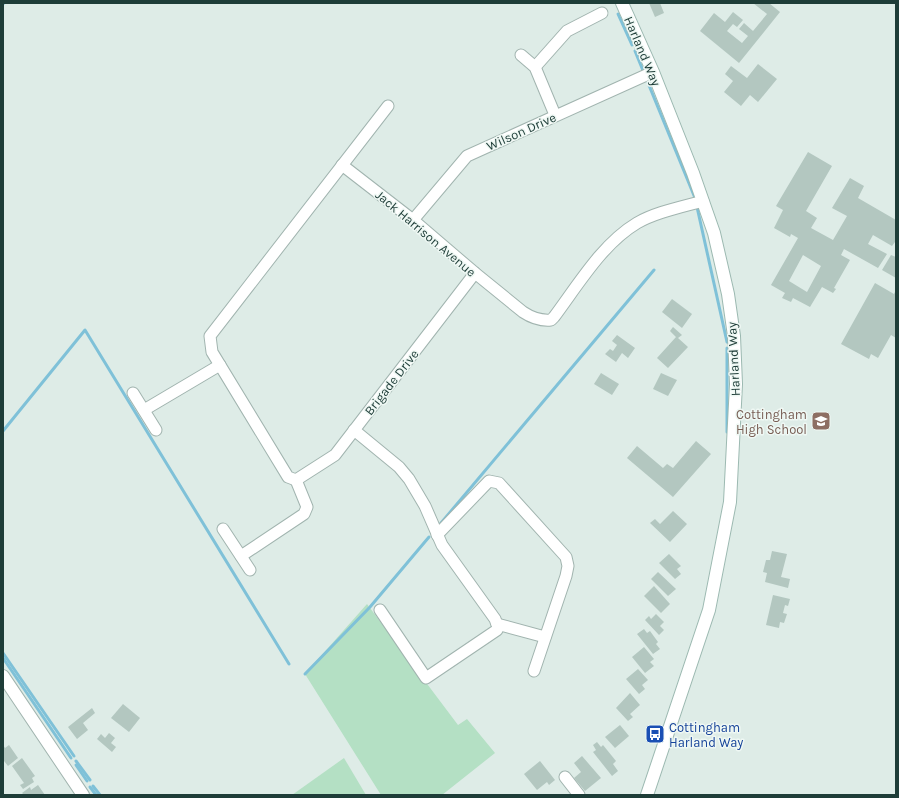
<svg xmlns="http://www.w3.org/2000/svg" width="899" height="798" font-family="Karla,sans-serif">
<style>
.green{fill:#b4e0c4}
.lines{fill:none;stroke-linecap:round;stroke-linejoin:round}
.stream{stroke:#7fc1d8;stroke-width:3}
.building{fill:#b3c7c0;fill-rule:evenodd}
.minor-casing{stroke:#a1b4af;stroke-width:13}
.tertiary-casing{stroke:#a1b4af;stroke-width:14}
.secondary-casing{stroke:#9cb9b1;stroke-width:14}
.minor{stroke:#fff;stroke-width:11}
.tertiary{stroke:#fff;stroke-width:12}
.secondary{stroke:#fff;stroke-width:12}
.labels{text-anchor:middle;stroke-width:3;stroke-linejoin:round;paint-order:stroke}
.street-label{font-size:13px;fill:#1e3d38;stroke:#eff8f4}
.education-label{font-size:13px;fill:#785e54;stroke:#eff8f4;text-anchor:end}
.transit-label{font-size:13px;fill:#164399;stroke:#eff8f4;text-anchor:start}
</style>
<rect width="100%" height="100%" fill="#deece7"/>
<!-- green -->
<g class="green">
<path d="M367,604L458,725L467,719L495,753L442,795H381L305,674Z"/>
<path d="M344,758L366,795H292Z"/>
</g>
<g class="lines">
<!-- stream -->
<g class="stream">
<path d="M3,4L4,3"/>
<path d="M618,14L632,45"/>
<path d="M635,51L644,73"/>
<path d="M646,78L695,198L727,342"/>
<path d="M3,431L85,330L289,664"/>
<path d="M727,432V348"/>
<path d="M441,523L654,270"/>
<path d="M3,653L74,756"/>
<path d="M3,658L71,758"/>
<path d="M305,674L370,607L429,537"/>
<path d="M76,761L90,780"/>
<path d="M76,765L87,781"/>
<path d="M93,786L100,795"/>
<path d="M90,787L96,795"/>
</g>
</g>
<!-- building -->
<g class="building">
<path d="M649,3H660L664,13L655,17Z"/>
<path d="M753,3H769L780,12L739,63L700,31L714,13L725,22L733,12L743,20L737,27L733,24L727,31L742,43L748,36L739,29L744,23L753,31L767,14Z"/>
<path d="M758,64L777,79L758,102L750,95L741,106L724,92L733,81L725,74L731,66L747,78Z"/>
<path d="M808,152L832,166L806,211L817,218L811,228L833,240L847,216L832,208L850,178L864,186L858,198L896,220V243L895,242L892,246L873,235L868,244L887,254L878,268L844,249L841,255L850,260L834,288L836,289L833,293L822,287L810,307L793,298L791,302L782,298L785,293L771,285L798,238L791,234L790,237L774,228L783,210L776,206ZM803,255L821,266L807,292L789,281Z"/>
<path d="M891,255L896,257V278L882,270Z"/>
<path d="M875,283L894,294L896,290V338L891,335L878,358L871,354L869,359L841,344Z"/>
<path d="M672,299L692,314L682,328L662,312Z"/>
<path d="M673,327L682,335L678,338L688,347L668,368L657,358L676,337L670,331Z"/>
<path d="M617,335L635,348L628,358L622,353L616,362L605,354L610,349L613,351L617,345L612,341Z"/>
<path d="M601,373L619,384L612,395L594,384Z"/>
<path d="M661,373L677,380L668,396L653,389Z"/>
<path d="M696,441L711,454L673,497L627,458L637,446L663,468L667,464L673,468Z"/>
<path d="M673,511L687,524L670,542L650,523L655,519L660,524Z"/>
<path d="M772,551L787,554L781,577L790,579L788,588L765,582L767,573L763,572L766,560H770Z"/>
<path d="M669,554L681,566L677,569L681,574L675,579L659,563Z"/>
<path d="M658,572L676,589L668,596L651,579Z"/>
<path d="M654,586L670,604L661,613L644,596Z"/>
<path d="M773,595L790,599L788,606L785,605L783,613L787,614L784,623L780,622L779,628L766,625Z"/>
<path d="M656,614L664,622L660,626L664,630L659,635L645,620L649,616L651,619Z"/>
<path d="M644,629L647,633L650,631L658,642L656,644L660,649L653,654L637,634Z"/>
<path d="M644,647L654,659L650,662L654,666L645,673L632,657Z"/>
<path d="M638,669L648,680L642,685L645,689L639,694L626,679Z"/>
<path d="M630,693L640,705L630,714L633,717L628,721L616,708Z"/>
<path d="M123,704L140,718L129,732L111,718Z"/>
<path d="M92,708L95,713L83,723L88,730L77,739L68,727Z"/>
<path d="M620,725L629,736L615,748L605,737Z"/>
<path d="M109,733L115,738L111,743L116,747L112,752L97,739L101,734L105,738Z"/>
<path d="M597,742L601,747L603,745L616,761L613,764L618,771L612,776L593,752L596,750L593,745Z"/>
<path d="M3,745L5,748L9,745L18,758L8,766L4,761L3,762Z"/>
<path d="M582,756L601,778L585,791L574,778L581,772L574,763Z"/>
<path d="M22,758L35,776L32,778L34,782L23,789L20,785L24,783L12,766Z"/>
<path d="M540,761L555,780L549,785L547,782L537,790L524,774Z"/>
<path d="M38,785L45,795H24L22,793L30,787L31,790Z"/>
</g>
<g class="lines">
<!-- minor casing -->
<g class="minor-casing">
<g id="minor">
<path d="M521,55L535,67L555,115"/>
<path d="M535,67L567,31L602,13"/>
<path d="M342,165L413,220L475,273L523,312C532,318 540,321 551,320L554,317C578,285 602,244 637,223C656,212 682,207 703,201"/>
<path d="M413,220L467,156L653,72"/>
<path d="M133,393L156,430"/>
<path d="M144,410L220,365"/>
<path d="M354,430L399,467L409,479L425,506L442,545L495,619L498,627L497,630L426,678L380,610"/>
<path d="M296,480L288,477L212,352L210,336L388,106"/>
<path d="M296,480L335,455L475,273"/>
<path d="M223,529L250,570"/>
<path d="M437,535L489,481L499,483L566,557L568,566L566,576L534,671"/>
<path d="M241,556L304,514L307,507L296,480"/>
<path d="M497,624L545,637"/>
<path d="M565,777L579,795"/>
</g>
</g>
<!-- tertiary casing -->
<g class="tertiary-casing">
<path id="tertiary" d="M3,676L83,795"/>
</g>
<!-- secondary casing -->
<g class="secondary-casing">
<path id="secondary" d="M622,3L653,72L693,173L714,233L728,294L734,336L736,384L730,502L709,610L647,795"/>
</g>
<!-- minor -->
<use href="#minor" class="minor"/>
<!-- tertiary -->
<use href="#tertiary" class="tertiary"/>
<!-- secondary -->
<use href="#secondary" class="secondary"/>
</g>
<!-- icons -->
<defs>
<g id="school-square" transform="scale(1)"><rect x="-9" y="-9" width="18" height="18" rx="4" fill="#8d6e63" stroke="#eff8f4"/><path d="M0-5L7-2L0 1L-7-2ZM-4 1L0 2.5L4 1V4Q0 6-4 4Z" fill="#fff"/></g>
<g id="bus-square" transform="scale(1)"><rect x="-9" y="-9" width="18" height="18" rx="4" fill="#1a4fb4" stroke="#eff8f4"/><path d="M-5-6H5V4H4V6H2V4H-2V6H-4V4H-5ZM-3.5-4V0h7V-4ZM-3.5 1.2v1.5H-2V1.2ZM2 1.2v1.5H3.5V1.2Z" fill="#fff"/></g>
</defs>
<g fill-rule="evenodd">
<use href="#school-square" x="821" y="421"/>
<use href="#bus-square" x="655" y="734"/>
</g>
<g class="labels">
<!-- street labels -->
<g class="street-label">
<text transform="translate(643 51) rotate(67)" y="5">Harland Way</text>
<text transform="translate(521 131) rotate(-24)" y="5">Wilson Drive</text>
<text transform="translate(426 233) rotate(40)" y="5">Jack Harrison Avenue</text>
<text transform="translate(733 359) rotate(-93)" y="5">Harland Way</text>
<text transform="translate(391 382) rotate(-52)" y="5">Brigade Drive</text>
</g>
<!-- education labels -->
<g class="education-label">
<text x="807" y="419">Cottingham<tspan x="807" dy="15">High School</tspan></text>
</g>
<!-- transit labels -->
<g class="transit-label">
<text x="669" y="732">Cottingham<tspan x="669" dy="15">Harland Way</tspan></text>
</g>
</g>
<!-- border -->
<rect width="899" height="798" fill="none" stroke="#1e3d38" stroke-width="8"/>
</svg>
